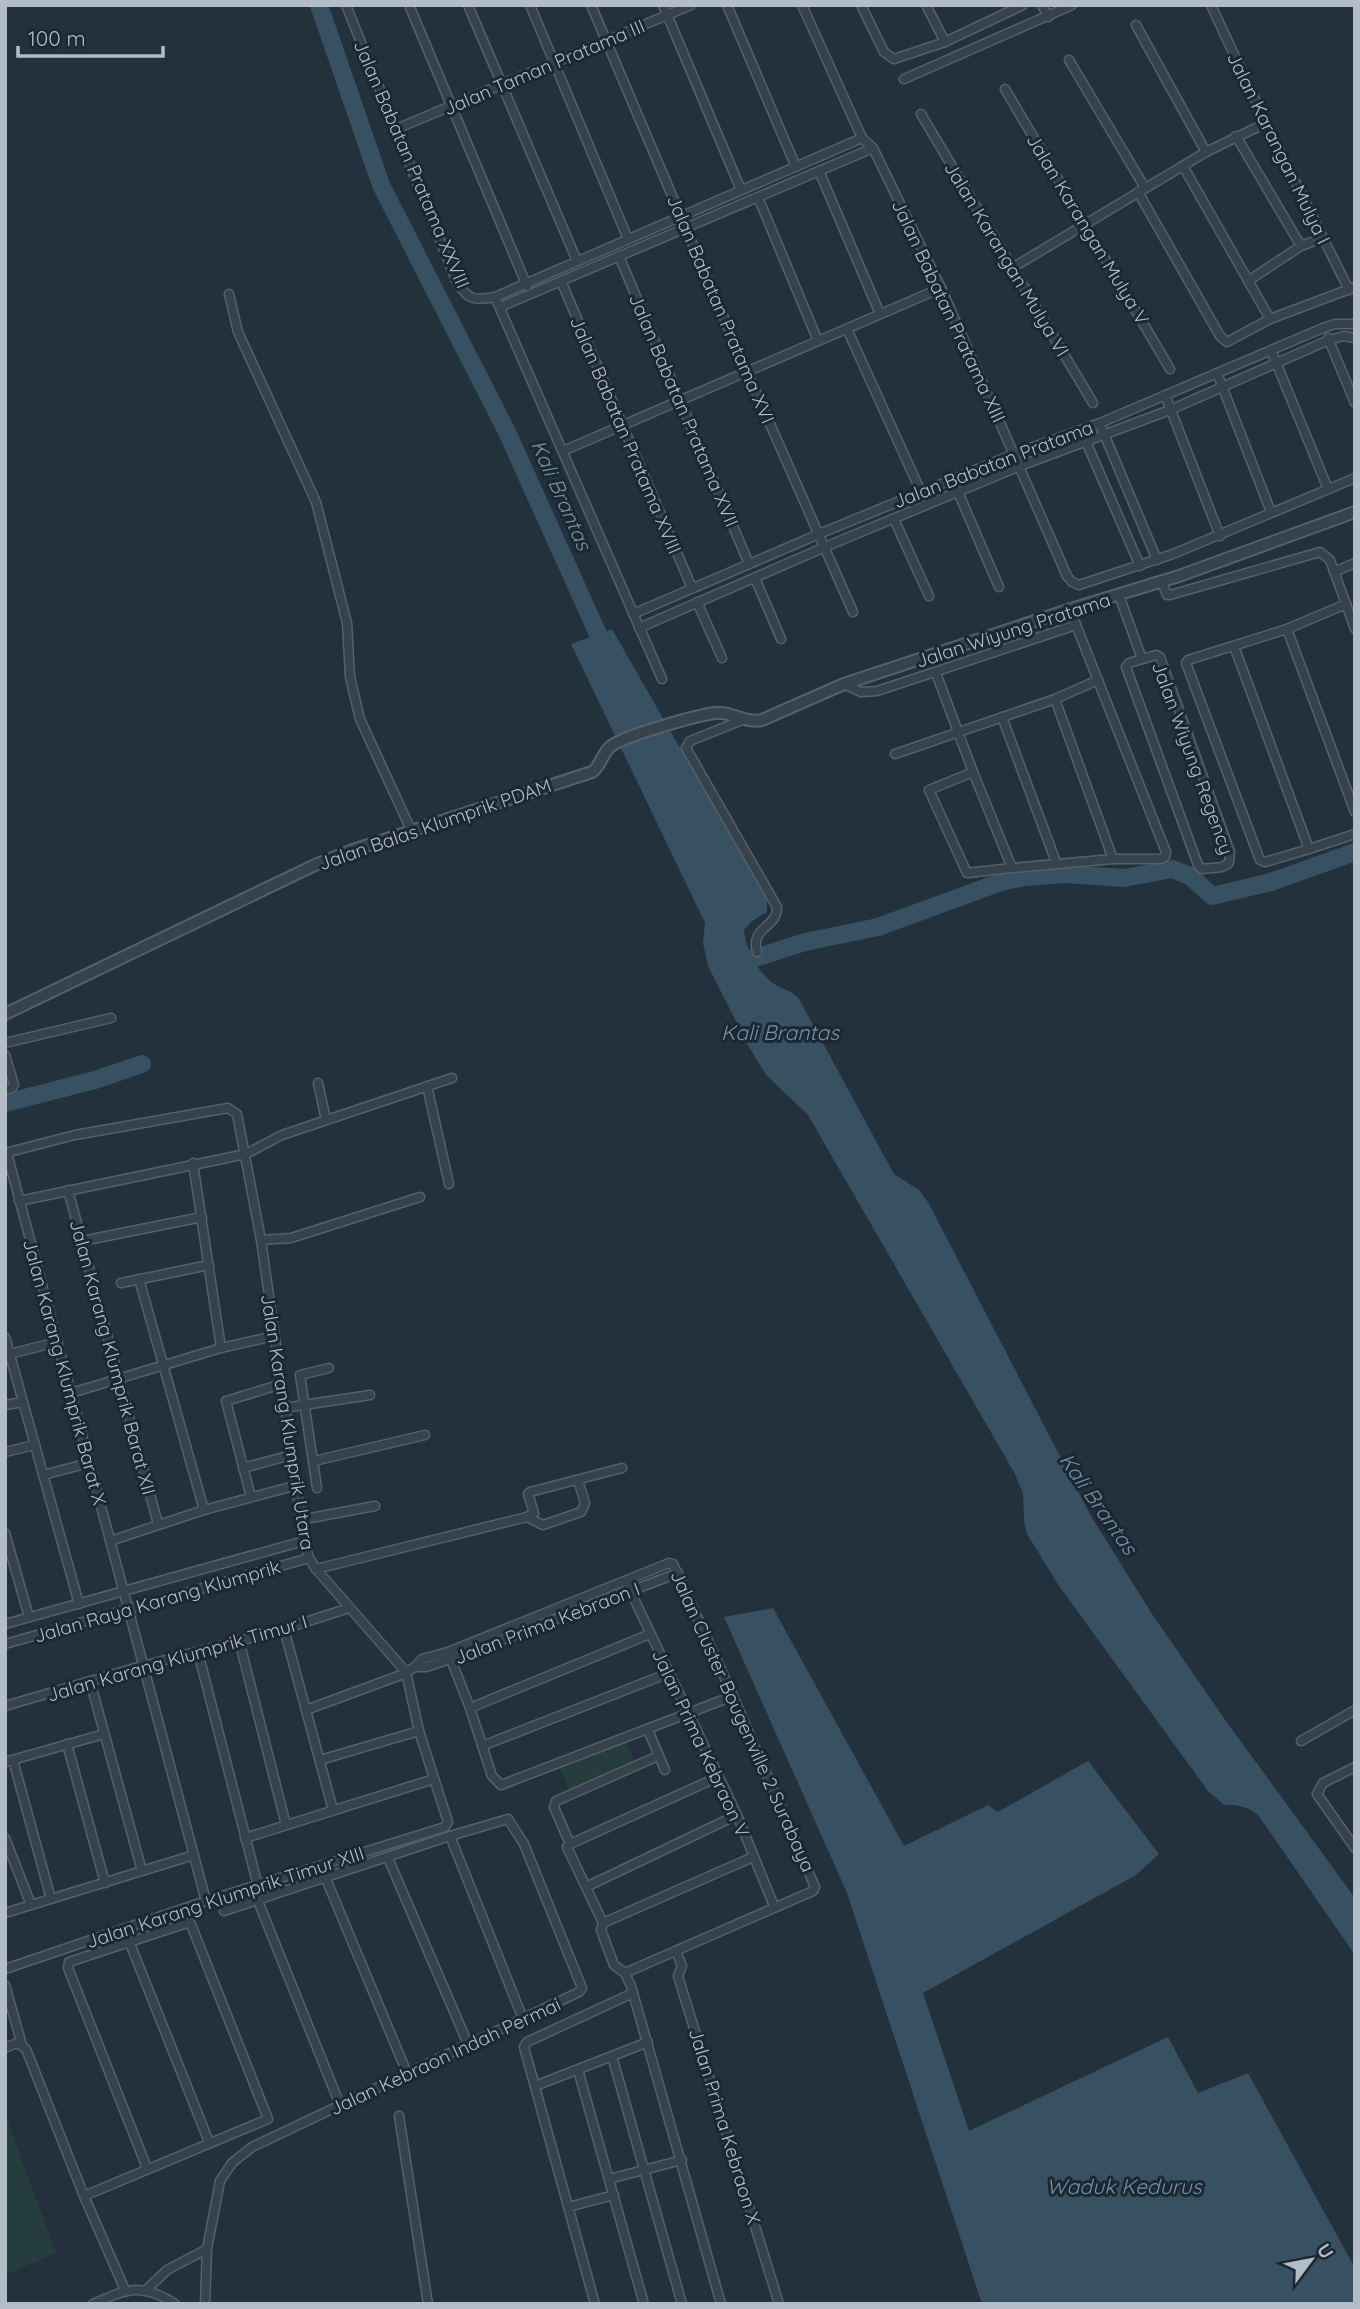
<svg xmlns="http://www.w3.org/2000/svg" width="1360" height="2309" font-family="Quicksand,sans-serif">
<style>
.green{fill:#253d3c}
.water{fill:#375062}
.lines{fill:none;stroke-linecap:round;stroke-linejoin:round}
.river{stroke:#375062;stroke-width:18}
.minor-casing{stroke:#55606a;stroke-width:11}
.tertiary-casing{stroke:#55606a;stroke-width:14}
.minor{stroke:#37434c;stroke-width:8}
.tertiary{stroke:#37434c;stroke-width:10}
.labels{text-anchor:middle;stroke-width:6;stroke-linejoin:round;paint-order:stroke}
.street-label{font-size:19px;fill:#b3bdc7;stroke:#1c2831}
.water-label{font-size:21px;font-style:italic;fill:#7393aa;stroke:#1c2831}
</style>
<rect width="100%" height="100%" fill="#23313c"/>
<!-- green -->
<g class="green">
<path d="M626,1742L635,1764L569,1790L560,1768Z"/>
<path d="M5,2114L56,2253L5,2275Z"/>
</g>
<!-- water -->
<g class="water">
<path d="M612,629L767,900V912L752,921L744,930C745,947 757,970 770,981C780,989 791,989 799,999L894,1174L919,1190L928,1202L1091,1516L1152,1614L1226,1721L1355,1898V1955L1258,1815C1247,1806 1238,1805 1224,1805L1208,1791L1059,1586L1027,1534L1024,1521L1023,1493L1015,1474L808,1115L766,1075L749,1047L708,966L703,943L705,923L571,644Z"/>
<path d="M773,1608L904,1846L988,1805L998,1812L1088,1761L1159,1854L1136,1875L923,1993L969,2131L1168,2037L1198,2093L1248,2073L1355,2268V2304H982L847,1893L724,1617Z"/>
</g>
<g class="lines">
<!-- river -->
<g class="river">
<path d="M319,5L381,185L507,432L607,654"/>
<path d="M739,963L805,942L878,927L1001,882L1024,877L1065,874L1124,878L1172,869L1190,876L1212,896L1271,882L1355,852"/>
<path d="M5,1103L95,1080L142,1064"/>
</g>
<!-- minor casing -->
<g class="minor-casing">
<g id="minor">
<path d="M346,5L456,280C467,300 474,301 495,297L862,138"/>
<path d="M409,5L527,286"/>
<path d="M468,5L577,261"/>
<path d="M530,5L628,239"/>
<path d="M591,5L747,372L853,612"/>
<path d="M663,5L741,190"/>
<path d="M727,5L796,167"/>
<path d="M802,5L862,138L873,148L941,288L1067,576L1072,582L1079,585L1173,554L1355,478"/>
<path d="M861,5L884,52L894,59L945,42L1023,5"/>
<path d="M926,5L945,42"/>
<path d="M1042,5L1048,17"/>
<path d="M1211,5L1266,123L1349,290"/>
<path d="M1136,25L1206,152"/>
<path d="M1069,60L1145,188"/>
<path d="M904,79L1072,5"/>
<path d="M1005,89L1170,369"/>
<path d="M921,114L1093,403"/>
<path d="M396,129L691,5"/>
<path d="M1236,136L1301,246"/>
<path d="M1183,166L1270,319"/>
<path d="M819,171L880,314"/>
<path d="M1138,192L1220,336L1227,342L1270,319L1355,287"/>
<path d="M758,197L818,341"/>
<path d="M619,256L749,564"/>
<path d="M1012,268L1206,152L1266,123"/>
<path d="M561,281L692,588"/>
<path d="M1248,281L1301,246L1322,238"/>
<path d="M229,294L238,332L316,502L347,623L350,677L360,719L411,830"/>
<path d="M495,297L662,679"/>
<path d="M500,307L873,148"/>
<path d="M847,329L921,492"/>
<path d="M1328,338L1355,403"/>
<path d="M1271,350L1328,489"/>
<path d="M1217,373L1271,512"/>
<path d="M1165,395L1220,536"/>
<path d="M1102,429L1157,560"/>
<path d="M1084,437L1140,566"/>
<path d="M563,451L941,288"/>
<path d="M958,492L999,587"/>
<path d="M894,519L929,596"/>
<path d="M1334,572L1355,563"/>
<path d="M755,578L781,639"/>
<path d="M1162,582L1167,595H1170L1320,552L1330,560L1355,629"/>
<path d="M1119,595L1142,659"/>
<path d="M697,602L722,658"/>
<path d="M1071,609L1076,625L1166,852L1165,857L1161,859H1113"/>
<path d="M633,614L819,534L1014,454L1100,423L1323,328L1335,324H1355"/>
<path d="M639,628L825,547L1020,466L1170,410L1329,340L1344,336L1355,338"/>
<path d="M1287,629L1355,812"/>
<path d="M1234,646L1309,849L1265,862L1260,860L1186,663L1188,660L1287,629L1346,604"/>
<path d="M1156,655L1160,657L1230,852L1229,863L1222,867L1202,869L1198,865L1126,667L1129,663Z"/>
<path d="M936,673L973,772L1012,868L1113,859L1055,699"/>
<path d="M844,684L861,692L877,691L1076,625"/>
<path d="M1002,717L1056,862"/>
<path d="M745,719L690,741L686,748L777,907C778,928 750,926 757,952"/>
<path d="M895,754L1055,699L1098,680"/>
<path d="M973,772L929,790L967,873L1012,868"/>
<path d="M1309,849L1355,834"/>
<path d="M5,1043L111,1018"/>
<path d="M5,1055L14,1085L12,1088L5,1090"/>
<path d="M318,1083L326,1120"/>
<path d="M427,1086L449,1184"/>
<path d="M5,1153L75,1135L228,1108L237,1114L261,1240L304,1541L309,1558L316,1569L406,1672L419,1731L448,1822L445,1827L206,1901L5,1969"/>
<path d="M7,1153L206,1901"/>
<path d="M193,1163L221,1348"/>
<path d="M68,1190L158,1524"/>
<path d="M19,1201L246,1154L282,1135L452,1078"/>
<path d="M261,1240L291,1238L420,1197"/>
<path d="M82,1241L202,1217"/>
<path d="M139,1279L204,1510"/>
<path d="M121,1283L209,1265"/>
<path d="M5,1337L79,1604"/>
<path d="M6,1355L57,1342"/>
<path d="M71,1393L221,1348L274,1336"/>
<path d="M5,1405L23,1402"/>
<path d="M284,1408L370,1395"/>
<path d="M5,1452L35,1445"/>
<path d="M314,1461L425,1435"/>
<path d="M243,1468L291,1455"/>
<path d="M43,1475L89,1463"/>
<path d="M317,1488L300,1375L329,1368"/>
<path d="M251,1497L226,1401L282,1384"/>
<path d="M527,1517L543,1525L581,1512L585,1503L578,1480"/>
<path d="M300,1520L375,1506"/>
<path d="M5,1533L29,1617"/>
<path d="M110,1541L204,1510L294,1486"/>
<path d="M316,1569L527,1517L534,1513L528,1494L530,1492L622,1468"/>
<path d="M626,1582L737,1815L774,1906"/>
<path d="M5,1624L304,1541"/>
<path d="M284,1629L333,1810"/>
<path d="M239,1640L286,1825"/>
<path d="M5,1644L309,1558"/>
<path d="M198,1652L258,1886"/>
<path d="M448,1652L470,1708L492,1776L501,1785L733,1696"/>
<path d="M415,1667H426L451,1659L678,1573"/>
<path d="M90,1681L142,1871"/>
<path d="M5,1706L135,1668L284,1629L349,1608"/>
<path d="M470,1708L650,1634"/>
<path d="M306,1710L401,1675L415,1667L422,1659L448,1652L669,1563L673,1564L733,1696L815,1887L813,1891L625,1973"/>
<path d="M648,1730L665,1770"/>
<path d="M1301,1741L1355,1710"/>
<path d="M67,1744L105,1883"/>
<path d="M482,1746L669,1673"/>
<path d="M658,1756L556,1801L554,1807L570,1844L718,1777"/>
<path d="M13,1760L51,1899"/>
<path d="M320,1760L419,1731"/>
<path d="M5,1762L104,1734"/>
<path d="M1355,1767L1323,1783L1317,1794L1355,1848"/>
<path d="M450,1836L523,2019"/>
<path d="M5,1838L31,1905"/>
<path d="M245,1838L434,1779"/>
<path d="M570,1844L567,1847L603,1923"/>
<path d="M388,1858L468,2044"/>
<path d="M326,1879L407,2073"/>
<path d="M586,1887L737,1815"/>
<path d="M258,1901L340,2105"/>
<path d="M5,1913L194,1855"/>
<path d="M603,1923L601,1930L614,1965L625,1973L631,1986L721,2304"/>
<path d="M603,1923L753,1857"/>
<path d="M129,1941L209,2142"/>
<path d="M676,1951L682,1966L678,1976L779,2304"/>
<path d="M5,1985L22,2045"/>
<path d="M5,2048L17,2043L26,2049L84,2196L125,2290"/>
<path d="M612,2056L682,2304"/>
<path d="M578,2070L644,2304"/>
<path d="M535,2086L648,2042"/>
<path d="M399,2116L428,2304"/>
<path d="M609,2179L682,2160"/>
<path d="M84,2196L268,2119L190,1922L69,1962L68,1968L147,2168"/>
<path d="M568,2207L614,2195"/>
<path d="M145,2291L167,2270L207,2249"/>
<path d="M93,2304C127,2289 141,2282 175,2304"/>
<path d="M205,2304L207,2249L220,2181L232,2163L252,2147L579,1992L582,1988L524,1844L508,1819L450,1836L224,1911"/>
<path d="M595,2304L524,2047L527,2042L633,1993"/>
</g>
</g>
<!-- tertiary casing -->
<g class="tertiary-casing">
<path id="tertiary" d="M5,1014L315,865L350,851L592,772C601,766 602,753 611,746C627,735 694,716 715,713C731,711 746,724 762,720L844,684L1071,609L1179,576L1355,512"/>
</g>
<!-- minor -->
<use href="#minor" class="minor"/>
<!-- tertiary -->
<use href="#tertiary" class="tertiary"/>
</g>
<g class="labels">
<!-- street labels -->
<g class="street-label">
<text transform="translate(544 67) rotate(-23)" y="7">Jalan Taman Pratama III</text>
<text transform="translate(1279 148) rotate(64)" y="7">Jalan Karangan Mulya I</text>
<text transform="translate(412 164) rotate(67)" y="7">Jalan Babatan Pratama XXVIII</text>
<text transform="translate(1088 229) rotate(59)" y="7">Jalan Karangan Mulya V</text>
<text transform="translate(1007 259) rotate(59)" y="7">Jalan Karangan Mulya VI</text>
<text transform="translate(721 309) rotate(67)" y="7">Jalan Babatan Pratama XVI</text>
<text transform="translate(949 311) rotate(65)" y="7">Jalan Babatan Pratama XIII</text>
<text transform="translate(684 410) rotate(67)" y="7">Jalan Babatan Pratama XVII</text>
<text transform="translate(626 435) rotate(67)" y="7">Jalan Babatan Pratama XVIII</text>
<text transform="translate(993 464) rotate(-21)" y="7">Jalan Babatan Pratama</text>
<text transform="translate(1013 630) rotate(-18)" y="7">Jalan Wiyung Pratama</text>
<text transform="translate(1193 758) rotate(70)" y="7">Jalan Wiyung Regency</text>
<text transform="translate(435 824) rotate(-19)" y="7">Jalan Balas Klumprik PDAM</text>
<text transform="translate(113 1357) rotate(75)" y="7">Jalan Karang Klumprik Barat XII</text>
<text transform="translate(65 1372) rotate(75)" y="7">Jalan Karang Klumprik Barat X</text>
<text transform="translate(288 1422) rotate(81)" y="7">Jalan Karang Klumprik Utara</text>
<text transform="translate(157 1601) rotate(-16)" y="7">Jalan Raya Karang Klumprik</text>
<text transform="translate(547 1623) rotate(-21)" y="7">Jalan Prima Kebraon I</text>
<text transform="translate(177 1658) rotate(-16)" y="7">Jalan Karang Klumprik Timur I</text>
<text transform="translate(743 1721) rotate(66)" y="7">Jalan Cluster Bougenville 2 Surabaya</text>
<text transform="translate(701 1743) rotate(65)" y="7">Jalan Prima Kebraon V</text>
<text transform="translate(225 1897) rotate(-18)" y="7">Jalan Karang Klumprik Timur XIII</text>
<text transform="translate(445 2056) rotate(-25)" y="7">Jalan Kebraon Indah Permai</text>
<text transform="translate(725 2126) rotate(73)" y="7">Jalan Prima Kebraon X</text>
</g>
<!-- water labels -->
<g class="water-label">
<text transform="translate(561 495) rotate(66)" y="7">Kali Brantas</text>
<text x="780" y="1040">Kali Brantas</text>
<text transform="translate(1098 1504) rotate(55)" y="7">Kali Brantas</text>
<text x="1124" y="2194">Waduk Kedurus</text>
</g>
</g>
<!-- border -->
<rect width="1360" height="2309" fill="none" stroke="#b3bdc7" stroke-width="14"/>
<!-- north arrow -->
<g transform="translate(1311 2260) rotate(58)" stroke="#1c2831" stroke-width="5" paint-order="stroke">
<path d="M0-5L12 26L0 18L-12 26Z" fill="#b3bdc7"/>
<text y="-10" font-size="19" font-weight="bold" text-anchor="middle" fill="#b3bdc7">U</text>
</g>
<!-- scale -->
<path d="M18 46v10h145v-10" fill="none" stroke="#b3bdc7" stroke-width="3.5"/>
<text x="28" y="46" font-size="21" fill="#b3bdc7" stroke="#1c2831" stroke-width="5" paint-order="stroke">100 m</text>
</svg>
